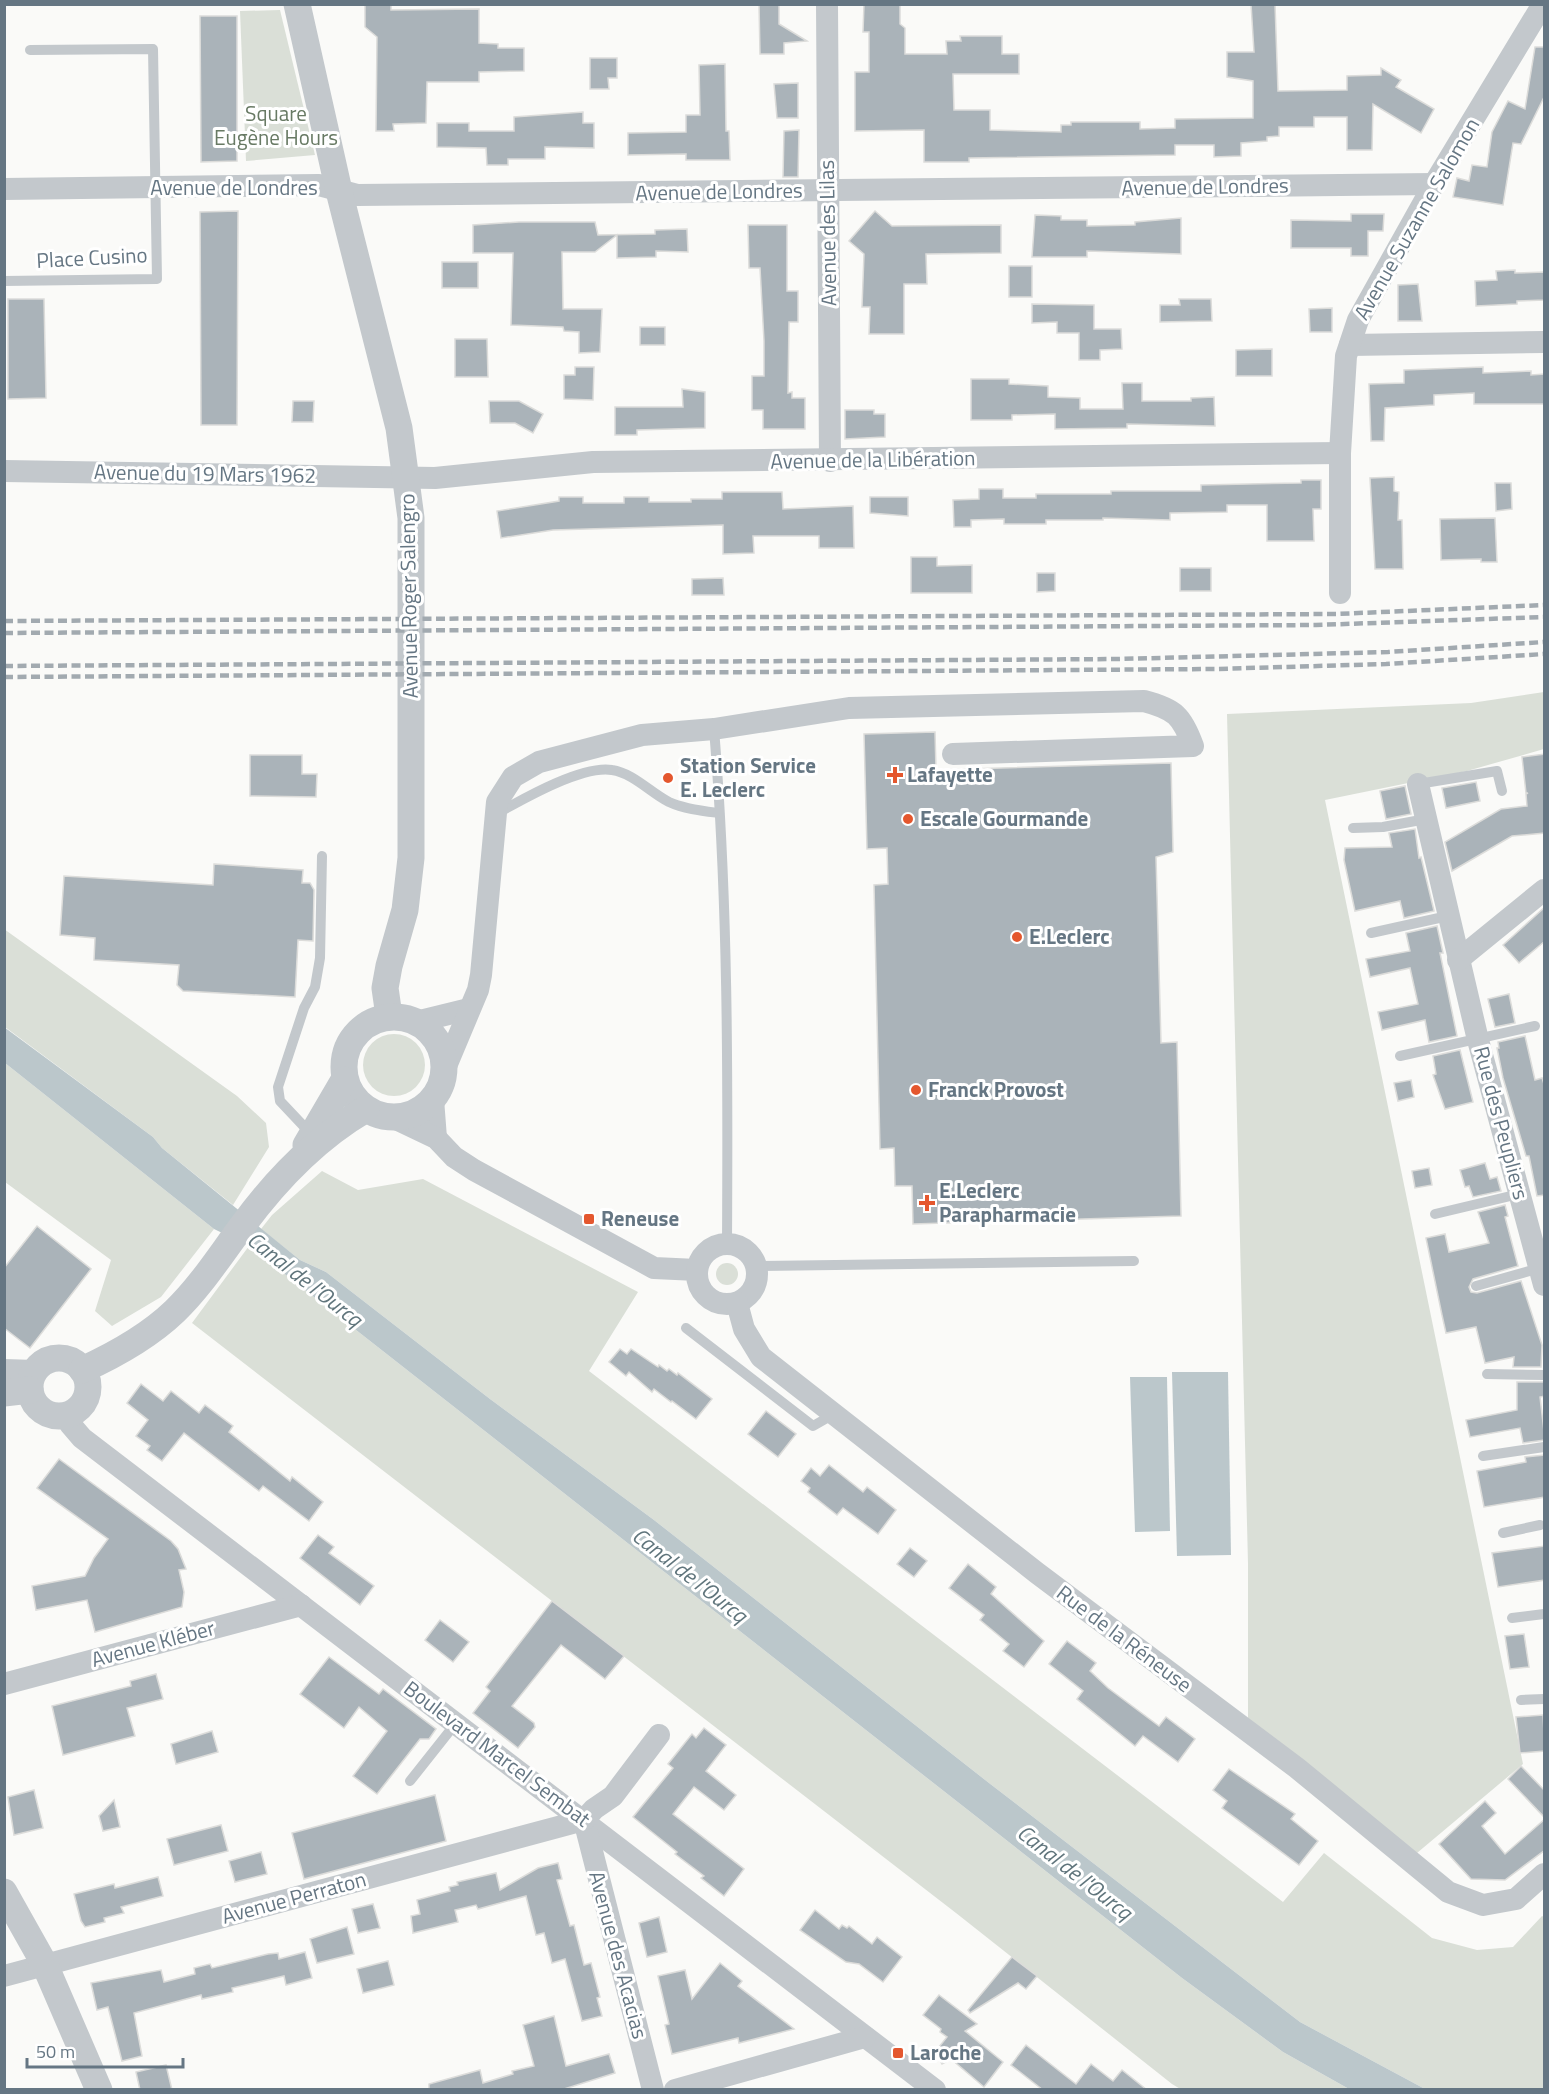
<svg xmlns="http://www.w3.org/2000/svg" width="1549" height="2094" font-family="'Titillium Web',sans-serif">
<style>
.green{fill:#dadfd7}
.water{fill:#bbc7cb}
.building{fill:#aab3b9;stroke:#dcdcda;stroke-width:1.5}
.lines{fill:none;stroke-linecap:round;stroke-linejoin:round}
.service{stroke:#c3c8cc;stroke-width:10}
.minor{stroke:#c3c8cc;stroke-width:22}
.tertiary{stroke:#c3c8cc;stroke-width:27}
.rail{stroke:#a2aab0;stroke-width:4.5;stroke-dasharray:9 4.5;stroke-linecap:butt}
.poi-dot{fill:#e4572e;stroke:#fff;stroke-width:2}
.labels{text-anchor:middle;stroke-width:6;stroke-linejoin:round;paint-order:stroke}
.park-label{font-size:21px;fill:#687a64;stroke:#fff}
.street-label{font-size:21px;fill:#657683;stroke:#fff}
.poi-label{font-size:21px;font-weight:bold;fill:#657683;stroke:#fff;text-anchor:start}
.water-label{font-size:22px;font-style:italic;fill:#60757c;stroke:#fff}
</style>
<rect width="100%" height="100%" fill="#fafaf8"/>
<!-- green -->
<g class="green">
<path d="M280,10L315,155L246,161L240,11Z"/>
<path d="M1544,692V749L1467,771L1325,800L1523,1764L1417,1853L1248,1723V1564L1227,714L1471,703Z"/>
<path d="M4,929L237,1096L266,1123L269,1147L233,1205L162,1148L153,1137L5,1027Z"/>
<circle cx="394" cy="1065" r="31"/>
<path d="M5,1063L214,1229L161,1297L112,1326L95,1311L111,1260L5,1182Z"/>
<path d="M322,1171L358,1190L423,1179L638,1292L589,1371L1283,1902L1324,1853L1432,1938L1477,1950L1513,1947L1542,1916L1544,1917V2089H1425L1300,2022L989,1783L654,1520L490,1399L326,1272L300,1260L261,1229L272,1215Z"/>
<path d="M249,1246L1182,1978L1283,2052L1349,2089L1182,2090L1172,2084L956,1913L192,1323Z"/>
<circle cx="727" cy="1274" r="11"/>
</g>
<!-- water -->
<g class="water">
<path d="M4,1027L153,1137L162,1148L300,1260L326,1272L490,1399L654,1520L989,1783L1300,2022L1425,2089H1349L1283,2052L1182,1978L249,1246L214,1229L5,1063Z"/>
<path d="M1172,1372H1228L1231,1555L1177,1556Z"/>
<path d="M1130,1377H1167L1170,1531L1135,1532Z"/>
</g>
<!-- building -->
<g class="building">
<path d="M365,4H391V10L479,9V43L498,44V48H524V71L479,72V82H427L426,123L393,124L394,131H376L377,37L365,27Z"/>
<path d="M759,4H779V24L807,41L784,43V54H760Z"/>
<path d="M864,4H900V24L905,28V54H947L946,41H961L960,36H1002V54H1019V74H953L954,110H990V130L1061,132V125H1071V122H1140V129L1175,128V119L1253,118V81L1227,77V52H1254L1251,4H1275L1278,91L1347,90V76L1381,75V68L1401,80L1396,87L1434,109L1421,133L1373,104L1372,150H1347V117H1314V127H1279V136L1267,137V141L1241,143V156L1214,157V145H1175V155L969,158V162H924V130L855,131V72H869V32H863Z"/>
<path d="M200,16H237V161L201,162Z"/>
<path d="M1535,47H1545V95L1521,144L1513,143L1503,205L1453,197L1457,178L1469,181L1472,165L1487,167L1492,132L1508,101L1525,109Z"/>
<path d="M590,58H617V78H608L609,89H590Z"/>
<path d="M725,64L726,131H729L730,160H686V154L628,155V133L686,132V115H700L699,65Z"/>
<path d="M798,83V118H777L774,84Z"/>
<path d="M583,112V123H594V148L545,147V159H508V165H487L486,148L437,147V123H469V131H514V117Z"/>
<path d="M799,130L798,177H783L784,131Z"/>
<path d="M238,211L237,425H201L200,212Z"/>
<path d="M875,211L892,226L1001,225V253L926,254L927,284H904V334H869L870,307H862L864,254L849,241Z"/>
<path d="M1351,214H1384L1383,231H1368V256H1351V248H1291V220L1351,221Z"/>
<path d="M1035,215L1061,216V220H1087V226L1135,225V222L1181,218V254L1087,251V257H1032Z"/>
<path d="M519,222H595L598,235L655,234V230L687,229L688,252L656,251V257L617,258V235L595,252H562L563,309H602L600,352L579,353V332L564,331L563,327L511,325L513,253H473V225Z"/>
<path d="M748,225H787V291H798V322H789L788,393L792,392V398H805V429H763V410H752V376H764V341L760,268H749Z"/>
<rect x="442" y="262" width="36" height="26"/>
<rect x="1009" y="266" width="23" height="31"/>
<path d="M1515,270V273L1545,272V300L1517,301V304L1476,306L1475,281L1497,280L1496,271Z"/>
<path d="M1418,284L1422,321H1398V285Z"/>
<path d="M8,299H44L46,398L8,399Z"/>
<path d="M1179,299H1211L1212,321L1160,322V305H1180Z"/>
<path d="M1032,304L1094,305V329H1121L1122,349L1100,350V360H1079V333H1057V322L1032,323Z"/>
<path d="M1332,308V332H1310L1309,309Z"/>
<rect x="640" y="327" width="25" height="18"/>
<path d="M455,339H487L488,377H455Z"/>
<path d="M1272,349V376H1236V350Z"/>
<path d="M575,367H594L593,400L564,399V375H575Z"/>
<path d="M1483,367V373L1531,371V375L1545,374V404H1474V393L1434,395V405L1385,408L1384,441H1371L1369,384L1404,383V370Z"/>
<path d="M971,379H1009V384L1048,386V397L1080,398V409H1123L1122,383H1142V401H1191V398L1214,397L1215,426L1127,424V428L1055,429V414L1012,415V420H971Z"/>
<path d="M682,389L705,392V428L637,430V435H615V407H683Z"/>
<path d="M293,401H314L313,422H292Z"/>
<path d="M489,401H519L543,414L533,433L515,423H490Z"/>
<path d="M845,410H874V414H885V437L845,439Z"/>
<path d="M1394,477V491L1399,492L1398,520H1402L1403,569H1375L1370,478Z"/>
<path d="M1301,480H1321V509H1313L1314,541H1267V505H1227V512L1170,513V520L1103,518V520H1046V524H1004V519L971,520V527H954L953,500L979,499V489H1003V498H1036V494H1111V491H1201V485L1301,483Z"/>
<path d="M1495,483H1511L1512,509L1496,511Z"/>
<path d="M722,492H782L783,509L853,506L854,548H819V536H753L754,553L723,554V525L553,530L501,538L497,511L559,501V497H583V503H624V497H649V502H691V499H722Z"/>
<path d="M870,497H908V516L870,513Z"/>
<path d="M1495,518L1497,562H1481V559L1441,560L1440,519Z"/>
<path d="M911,557H937V566L972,565V593H911Z"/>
<rect x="1180" y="568" width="31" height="23"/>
<path d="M1037,573H1055V591L1037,592Z"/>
<path d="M723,578L724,595H692V579Z"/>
<path d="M935,732L936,770L1171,763L1173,852L1156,857L1161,1043L1177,1042L1181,1216L913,1224L912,1186H895L894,1148L880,1149L874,885L888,884L887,848L867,849L864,734Z"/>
<path d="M1545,754V833L1512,836L1452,871L1445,842L1501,809L1527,806L1526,794L1528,793H1526L1522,757Z"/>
<path d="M250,755H302V774H317L316,797L250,796Z"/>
<path d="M1476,782L1480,801L1446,808L1442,788Z"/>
<path d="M1405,786L1411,814L1386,819L1380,791Z"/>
<path d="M1415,829L1419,858L1421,857L1434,911L1404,918L1400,901L1355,911L1344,860L1345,848L1392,847L1389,833Z"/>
<path d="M214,864L303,870L302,883H310L314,890L313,941L298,940L295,997L183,991L177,985L179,965L94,960L95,938L60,935L64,876L213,885Z"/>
<path d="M1545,907V941L1519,963L1503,945Z"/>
<path d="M1437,926L1443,953H1440L1457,1036L1429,1042L1425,1020L1382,1030L1378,1012L1418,1004L1410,968L1370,977L1366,959L1410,951L1406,933Z"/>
<path d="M1509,994L1515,1023L1495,1027L1488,999Z"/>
<path d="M1525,1036L1535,1080L1542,1078L1545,1087V1195L1537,1196L1529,1156H1526L1503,1078L1497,1048H1499L1498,1042Z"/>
<path d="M1460,1050L1473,1102L1445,1109L1433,1075L1436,1074L1433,1056Z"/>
<path d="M1411,1080L1414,1097L1398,1101L1394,1083Z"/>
<path d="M1485,1163L1490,1179L1497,1177L1501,1191L1473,1197L1469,1186L1465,1187L1460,1170Z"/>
<path d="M1429,1168L1432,1185L1415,1188L1412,1171Z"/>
<path d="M1505,1205L1508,1216L1505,1217L1518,1266L1473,1279L1469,1287L1471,1292L1477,1293L1521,1281L1542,1345L1541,1367H1513L1514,1357L1485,1363L1476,1327L1446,1333L1442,1315L1426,1238L1445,1234L1449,1252L1489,1243L1478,1212Z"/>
<path d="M37,1226L91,1269L30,1348L4,1328V1268Z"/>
<path d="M620,1349L627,1354L631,1349L658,1367L659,1365L667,1371L669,1369L677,1375L678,1373L712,1399L696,1419L672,1401L671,1402L654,1389L652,1392L629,1372L626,1376L609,1362Z"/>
<path d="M1517,1382H1544L1545,1396L1540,1397L1545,1440L1523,1443L1520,1428L1470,1437L1466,1420L1517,1410Z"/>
<path d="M141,1384L163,1401L171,1391L199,1413L205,1405L233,1426L229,1432L290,1481L292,1477L323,1502L309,1521L263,1486L259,1491L184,1433L162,1461L147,1450L150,1446L136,1436L148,1420L127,1403Z"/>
<path d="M766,1411L796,1434L778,1457L748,1434Z"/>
<path d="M1545,1455V1497L1484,1507L1477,1471L1526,1462L1525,1457Z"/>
<path d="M59,1459L171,1541L178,1549L186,1569L179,1570L184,1592L182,1607L95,1632L87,1600L36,1610L32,1586L85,1576L94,1558L108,1539L37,1488Z"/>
<path d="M829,1465L863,1492L867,1487L896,1510L878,1534L843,1508L837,1515L808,1492L810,1488L801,1481L811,1468L820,1476Z"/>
<path d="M318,1535L334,1547L329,1553L374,1586L360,1605L300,1558Z"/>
<path d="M1545,1546V1580L1498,1587L1492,1553Z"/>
<path d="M910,1548L927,1561L914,1577L897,1564Z"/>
<path d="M968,1564L996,1587L991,1594L1044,1641L1024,1667L1003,1651L1009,1644L980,1620L984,1615L949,1588Z"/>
<path d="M552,1601L624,1656L605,1679L561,1645L512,1706L534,1723L535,1727L518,1748L473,1713L490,1691L486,1687Z"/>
<path d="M440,1620L469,1642L453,1662L425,1640Z"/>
<path d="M1524,1634L1529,1667L1510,1669L1505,1636Z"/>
<path d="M1067,1641L1096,1663L1090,1671L1108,1688L1159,1726L1166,1717L1195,1739L1178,1762L1143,1736L1135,1746L1077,1699L1083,1691L1049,1664Z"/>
<path d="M329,1657L379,1694L383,1689L436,1729L429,1739H420L377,1794L353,1776L387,1731L359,1707L344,1728L300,1694Z"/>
<path d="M156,1674L163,1699L127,1708L135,1736L63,1755L52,1706L131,1686L130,1681Z"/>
<path d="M1543,1715L1545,1751L1520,1753L1516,1717Z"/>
<path d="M704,1728L726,1745L706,1771L736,1795L724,1810L694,1787L673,1814L744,1869L724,1896L701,1878L704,1876L675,1854L677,1852L633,1817L673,1768L668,1764L692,1734L696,1738Z"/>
<path d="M212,1731L218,1752L176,1764L171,1744Z"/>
<path d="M1521,1766L1545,1791V1818L1508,1779Z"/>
<path d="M1229,1769L1295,1814L1291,1819L1318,1841L1299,1865L1222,1808L1227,1801L1213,1790Z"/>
<path d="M34,1790L43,1828L14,1835L8,1797Z"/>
<path d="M435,1795L446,1841L304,1879L292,1833Z"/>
<path d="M114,1800L120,1827L103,1831L99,1816Z"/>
<path d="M1485,1801L1496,1813L1482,1826L1505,1854L1545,1819V1850L1505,1880L1471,1879L1439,1844Z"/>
<path d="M221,1825L228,1851L174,1865L167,1839Z"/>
<path d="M261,1852L267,1874L235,1882L229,1861Z"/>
<path d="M558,1863L562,1879L557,1880L570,1926L574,1925L584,1965L591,1963L600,1997L597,1998L602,2016L582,2021L565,1959L552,1963L544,1933L536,1935L526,1896L478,1909L476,1905L455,1910L458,1922L413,1933L411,1916L420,1914L417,1900L450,1891L449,1887L458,1885L457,1882L496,1873L500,1890L538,1868Z"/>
<path d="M158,1877L163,1896L121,1907L124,1913L104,1918L105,1922L85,1927L81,1921L74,1894L114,1884L115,1888Z"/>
<path d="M373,1904L380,1928L358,1933L352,1909Z"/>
<path d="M815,1910L839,1929L842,1925L847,1928L849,1926L872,1944L877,1937L902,1957L883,1982L859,1964L846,1962L800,1930Z"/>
<path d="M659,1917L667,1952L647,1957L639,1923Z"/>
<path d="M347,1927L354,1954L317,1963L310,1939Z"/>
<path d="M305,1952L312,1978L286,1985L284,1976L232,1988L233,1992L202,1999L201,1995L134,2013L142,2056L122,2061L108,2007L97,2010L91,1983L161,1970L164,1982L195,1974L194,1968L210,1964L212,1968L268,1954L278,1953L279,1959Z"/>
<path d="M1012,1957L1037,1976L1026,1989L1018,1983L970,2013L968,2010Z"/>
<path d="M388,1961L394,1985L363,1993L357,1969Z"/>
<path d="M720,1963L742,1981L738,1986L794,2029L739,2043L738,2038L672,2054L665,2025L669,2024L658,1976L685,1970L692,1999Z"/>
<path d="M939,1995L977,2024L965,2031L1003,2062L984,2087L951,2059L942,2064L935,2052L947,2037L940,2032L941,2029L923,2015Z"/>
<path d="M554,2016L566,2066L609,2054L615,2073L561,2090H429V2084L480,2070L483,2083L513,2074L512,2071L534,2066L523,2025Z"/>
<path d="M1026,2045L1076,2084L1091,2064L1113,2081L1122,2070L1147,2090H1043L1011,2065Z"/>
<path d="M166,2065L172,2090H140L136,2072Z"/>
</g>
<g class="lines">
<!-- service -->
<g class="service">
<path d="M4,281L157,279L153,49L30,50"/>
<path d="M714,729C728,899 728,1073 727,1244"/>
<path d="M1418,784L1497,771L1502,791"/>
<path d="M496,814C523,799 582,765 612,770C633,773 651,793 669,802C684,809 703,811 719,813"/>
<path d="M1353,828L1383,827L1426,819"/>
<path d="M1371,933L1448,916"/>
<path d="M1400,1056L1535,1026"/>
<path d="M312,1135L280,1101L278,1087L304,1008L315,987L320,958L322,856"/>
<path d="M1435,1214L1519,1194"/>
<path d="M756,1266L1134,1261"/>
<path d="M1476,1286L1540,1268"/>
<path d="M686,1328L813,1426L834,1414"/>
<path d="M1487,1374L1544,1375"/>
<path d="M1483,1456L1544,1447"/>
<path d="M1503,1533L1540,1525"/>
<path d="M1512,1618L1544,1614"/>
<path d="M1521,1700L1544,1699"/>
<path d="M410,1781L456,1723"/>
</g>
<!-- minor -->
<g class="minor">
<path d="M827,4L830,461"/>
<path d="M4,189L319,185L357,195L1434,184"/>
<path d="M1350,345L1544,342"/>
<path d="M4,471L435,478L593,462L1340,453"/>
<path d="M1340,593V453L1346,356L1358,320L1434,184L1543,4"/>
<path d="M1418,784L1478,1040L1544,1285"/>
<path d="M1458,960L1544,890"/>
<path d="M416,1022L469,1009"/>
<path d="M444,1071L478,990L481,975L497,802L513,777L539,762L642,735L714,729L849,708L1144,701C1175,709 1182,716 1193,746L953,754"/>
<path d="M433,1099L436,1138"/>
<path d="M392,1117L436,1138L454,1157L474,1170L654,1268L697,1270"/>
<circle cx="727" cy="1274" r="30"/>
<path d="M737,1303L744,1329L761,1357L1037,1573L1297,1768L1448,1892L1483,1905L1516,1899L1544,1874"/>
<path d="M4,1370L35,1371"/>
<path d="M71,1414L70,1424L82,1438L935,2090"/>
<path d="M4,1684L301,1605"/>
<path d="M584,1820L653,2090"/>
<path d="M584,1820L594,1809L613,1796L659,1735"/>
<path d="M4,1976L584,1820"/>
<path d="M675,2090L865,2037"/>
</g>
<!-- tertiary -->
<g class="tertiary">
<path d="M297,4L339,191L399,428L411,518V858L405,910L389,966L385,988L389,1016"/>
<circle cx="394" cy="1067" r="50"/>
<path d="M306,1145L344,1080"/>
<circle cx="59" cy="1387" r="29"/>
<path d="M82,1370C115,1355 148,1337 175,1311C201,1286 221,1254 243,1225C276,1180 318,1137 366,1109"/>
<path d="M4,1393L30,1390"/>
<path d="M4,1892L45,1965L99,2090"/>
</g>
<!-- rail -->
<g class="rail">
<path d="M4,621L1337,614L1544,605"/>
<path d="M4,633L1316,625L1544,617"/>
<path d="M4,666L1118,659L1388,652L1544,642"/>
<path d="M4,677L1216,669L1386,664L1544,654"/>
</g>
</g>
<!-- markers -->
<g class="poi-dot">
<path d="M892 766h6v6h6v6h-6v6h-6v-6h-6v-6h6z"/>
<circle cx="668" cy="778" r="6"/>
<circle cx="908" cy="819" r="6"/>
<circle cx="1017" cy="937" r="6"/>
<circle cx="916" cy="1090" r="6"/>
<path d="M924 1194h6v6h6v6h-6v6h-6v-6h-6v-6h6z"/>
<rect x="583" y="1213" width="12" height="12" rx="3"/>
<rect x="892" y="2047" width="12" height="12" rx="3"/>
</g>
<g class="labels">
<!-- park labels -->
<g class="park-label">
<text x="276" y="121">Square<tspan x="276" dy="24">Eugène Hours</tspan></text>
</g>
<!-- street labels -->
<g class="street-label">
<text transform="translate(1205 187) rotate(-1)" y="7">Avenue de Londres</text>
<text x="234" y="195">Avenue de Londres</text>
<text transform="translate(719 192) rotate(-1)" y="7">Avenue de Londres</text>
<text transform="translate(1417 219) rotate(-60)" y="7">Avenue Suzanne Salomon</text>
<text transform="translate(828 233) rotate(-91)" y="7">Avenue des Lilas</text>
<text transform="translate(92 258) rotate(-3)" y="7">Place Cusino</text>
<text transform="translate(873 460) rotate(-1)" y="7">Avenue de la Libération</text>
<text transform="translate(205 474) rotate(1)" y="7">Avenue du 19 Mars 1962</text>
<text transform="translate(409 596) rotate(-91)" y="7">Avenue Roger Salengro</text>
<text transform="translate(1501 1123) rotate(75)" y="7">Rue des Peupliers</text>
<text transform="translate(1124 1639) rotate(37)" y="7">Rue de la Réneuse</text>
<text transform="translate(153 1644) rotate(-15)" y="7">Avenue Kléber</text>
<text transform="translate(497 1754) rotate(37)" y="7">Boulevard Marcel Sembat</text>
<text transform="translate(294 1898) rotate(-15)" y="7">Avenue Perraton</text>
<text transform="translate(618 1955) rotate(75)" y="7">Avenue des Acacias</text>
</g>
<!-- poi labels -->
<g class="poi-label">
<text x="680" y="773">Station Service<tspan x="680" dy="24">E. Leclerc</tspan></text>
<text x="907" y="782">Lafayette</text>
<text x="920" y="826">Escale Gourmande</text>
<text x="1029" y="944">E.Leclerc</text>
<text x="928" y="1097">Franck Provost</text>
<text x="939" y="1198">E.Leclerc<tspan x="939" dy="24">Parapharmacie</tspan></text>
<text x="601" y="1226">Reneuse</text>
<text x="910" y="2060">Laroche</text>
</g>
<!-- water labels -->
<g class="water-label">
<text transform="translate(305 1279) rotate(38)" y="8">Canal de l'Ourcq</text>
<text transform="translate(690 1575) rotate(38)" y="8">Canal de l'Ourcq</text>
<text transform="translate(1075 1872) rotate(38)" y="8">Canal de l'Ourcq</text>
</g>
</g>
<!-- border -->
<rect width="1549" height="2094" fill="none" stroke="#657683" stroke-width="12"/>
<!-- scale -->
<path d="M27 2058v9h156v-9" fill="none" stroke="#657683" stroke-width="3"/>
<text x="36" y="2058" font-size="18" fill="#657683" stroke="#ffffff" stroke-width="4.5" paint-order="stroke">50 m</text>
</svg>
